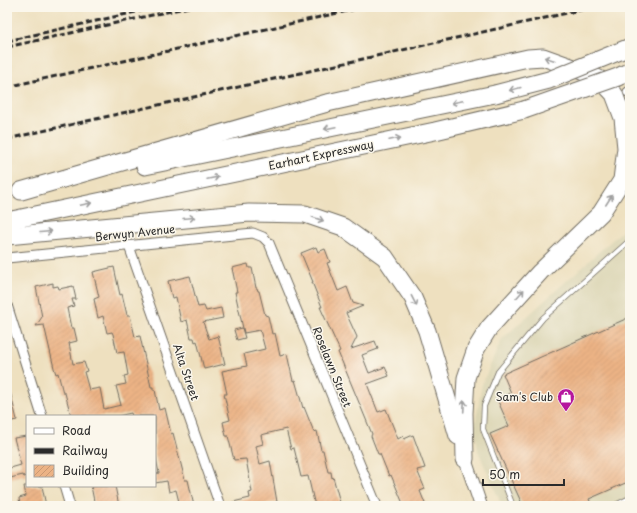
<svg xmlns="http://www.w3.org/2000/svg" width="637" height="513" font-family="'Playpen Sans',sans-serif">
<style>
.built{fill:#dbd5b4}
.building{fill:url(#building-hatch)}
.lines{fill:none;stroke-linecap:round;stroke-linejoin:round}
.service-casing{stroke:#6f6a5f;stroke-width:6}
.minor-casing{stroke:#6f6a5f;stroke-width:11}
.tertiary-casing{stroke:#6f6a5f;stroke-width:14}
.motorway-casing{stroke:#6f6a5f;stroke-width:19}
.service{stroke:#fff;stroke-width:4.5}
.minor{stroke:#fff;stroke-width:9}
.tertiary{stroke:#fff;stroke-width:12}
.motorway{stroke:#fff;stroke-width:17}
.rail{stroke:#2b2b2b;stroke-width:3;stroke-dasharray:6 3;stroke-linecap:butt}
.motorway-bridge-casing{stroke:#6f6a5f;stroke-width:19;stroke-linecap:butt}
.motorway-bridge{stroke:#fff;stroke-width:17}
.oneway{stroke:#a0a0a0}
.labels{text-anchor:middle;stroke-width:3;stroke-linejoin:round;paint-order:stroke}
.street-label{font-size:11px;fill:#2b2b2b;stroke:#fbf7ec}
.poi-label{font-size:11px;fill:#2b2b2b;stroke:#fbf7ec;text-anchor:end}
</style>
<defs>
<pattern id="building-hatch" width="6" height="6" patternUnits="userSpaceOnUse"><rect width="6" height="6" fill="#ecb385"/><path d="M-1 1l2-2M0 6l6-6M5 7l2-2" fill="none" stroke="#cb9a73"/></pattern>
</defs>
<rect width="100%" height="100%" fill="#fbf7ec"/>
<filter id="ink" filterUnits="userSpaceOnUse"><feTurbulence type="fractalNoise" baseFrequency=".025" numOctaves="2"/><feDisplacementMap in="SourceGraphic" scale="8" xChannelSelector="R" yChannelSelector="G"/><feConvolveMatrix kernelMatrix="1 2 1 2 8 2 1 2 1" color-interpolation-filters="sRGB"/></filter>
<filter id="wash" filterUnits="userSpaceOnUse"><feTurbulence type="fractalNoise" baseFrequency=".012" numOctaves="4" result="noise"/><feDisplacementMap in="SourceGraphic" scale="16" xChannelSelector="R" yChannelSelector="G"/><feGaussianBlur stdDeviation="0.9" result="paint"/><feColorMatrix in="noise" values="0 0 0 0 0 0 0 0 0 0 0 0 0 0 0 0 0 1.4 0 .05"/><feComposite in="paint" operator="in"/></filter>
<g filter="url(#wash)">
<rect width="100%" height="100%" fill="#eee0bf"/>
<!-- built -->
<path class="built" d="M630,224V506H502L478,451L475,425L482,384L502,339Z"/>
<g id="blocks">
<!-- building -->
<g class="building">
<path d="M316,247L318,252L325,249L330,262L327,263L338,291L347,287L353,303L363,306L346,313L357,337L351,349L375,341L378,349L362,355L369,373L385,367L389,376L367,384L378,412L386,409L398,439L403,436L404,439L413,435L425,468L417,470L425,489L420,491L426,506H404L391,475L389,476L380,454H378L371,436L372,434L365,417L338,352L340,351L320,307H322L312,282H313L301,253Z"/>
<path d="M248,264L249,268H252L256,288H257L258,291H259L265,315L268,316L272,334L275,333L280,356L287,354L293,381L295,380L303,408L304,407L314,432L317,431L321,450H323L328,472H331L332,478L333,477L341,506H315L308,476L301,477L294,448L291,449L286,429L261,435L263,444L256,446L260,464L270,461L277,502L265,504V506H233V502L250,498L249,493L252,492L246,459L234,460L228,436H226L223,422L230,420L224,394H227L222,371L247,366L244,354L265,349L260,330L244,333L235,292H237L232,268Z"/>
<path d="M114,267L120,295L122,294L127,315H130L135,337L140,336L151,387H153V390H155L159,410L165,408L171,434L173,433L185,480H188L194,506H180L176,490L169,492L167,481L155,483V474L159,473L155,454V416H132L131,413L118,416H71L65,393H63L58,373L56,374L54,368L44,325L36,326L42,317L36,287L53,283V287L58,286L59,289L73,286L76,299H72L74,306L67,308L71,328H74L77,341L69,343L73,364L84,362L87,371L84,372L89,390L100,388L104,409L121,405L116,386L126,384L124,376L128,375L124,352L117,353L113,334L112,332L107,333L103,316L98,318L94,299L99,297L93,272Z"/>
<path d="M190,276L198,307L204,306L206,311L221,308L223,318L203,322L209,339L218,336L225,364L204,369L197,341L195,342L194,338H191L187,320L181,322L176,297L172,298L168,281Z"/>
<path d="M630,317V481L589,499L592,506H523L490,434L509,426L497,399L511,393L503,374Z"/>
<path d="M242,328L245,338L237,340L234,330Z"/>
<path d="M10,391L17,420L7,422V392Z"/>
<path d="M27,436V476L24,477L23,475L10,478L7,469L21,465L14,438Z"/>
<path d="M24,486H42L46,506H20L19,498L26,496Z"/>
<path d="M91,486H115L119,506H95Z"/>
</g>
</g>
</g>
<g filter="url(#ink)">
<use href="#blocks" fill-opacity="0" stroke="#6f6a5f" stroke-width="1"/>
<g class="lines">
<!-- service casing -->
<g class="service-casing">
<g id="service">
<path d="M513,506L483,429L484,406L498,372L543,318L628,242H630"/>
<path d="M614,506L630,498"/>
</g>
</g>
<!-- minor casing -->
<g class="minor-casing">
<g id="minor">
<path d="M628,92L630,91"/>
<path d="M129,246L220,506"/>
<path d="M7,258L253,233L263,237L269,243L377,506"/>
<path d="M7,305L42,416"/>
<path d="M64,486L70,506"/>
</g>
</g>
<!-- tertiary casing -->
<g class="tertiary-casing">
<path id="tertiary" d="M465,459L481,506"/>
</g>
<!-- motorway casing -->
<g class="motorway-casing">
<g id="motorway">
<path d="M145,166L495,94"/>
<path d="M21,191L327,103L528,58L543,57L582,71L601,80L614,94L623,118L626,148L622,180L601,213L540,272L489,328L476,349L466,378L464,413L465,459"/>
<path d="M7,221L435,131L524,110"/>
<path d="M7,236L249,213L305,214L343,227L385,257L413,298L427,331L458,436"/>
</g>
</g>
<!-- service -->
<use href="#service" class="service"/>
<!-- minor -->
<use href="#minor" class="minor"/>
<!-- tertiary -->
<use href="#tertiary" class="tertiary"/>
<!-- motorway -->
<use href="#motorway" class="motorway"/>
<!-- rail -->
<g class="rail">
<path d="M7,41L158,7"/>
<path d="M7,47L189,7"/>
<path d="M7,87L365,7"/>
<path d="M7,139L594,7"/>
</g>
<!-- motorway-bridge casing -->
<g class="motorway-bridge-casing">
<g id="motorway-bridge">
<path d="M495,94L549,80L630,47"/>
<path d="M524,110L618,77L630,71"/>
</g>
</g>
<!-- motorway-bridge -->
<use href="#motorway-bridge" class="motorway-bridge"/>
</g>
<!-- one-way arrows -->
<defs><path id="oneway-shaft" d="M-6 0H5M1.5-3L5.5 0L1.5 3" fill="none" stroke-width="1.6" stroke-linecap="round" stroke-linejoin="round"/></defs>
<g class="oneway">
<use href="#oneway-shaft" transform="translate(550 59) rotate(-163)"/>
<use href="#oneway-shaft" transform="translate(515 89) rotate(165)"/>
<use href="#oneway-shaft" transform="translate(457 102) rotate(168)"/>
<use href="#oneway-shaft" transform="translate(330 128) rotate(168)"/>
<use href="#oneway-shaft" transform="translate(395 139) rotate(-12)"/>
<use href="#oneway-shaft" transform="translate(213 178) rotate(-12)"/>
<use href="#oneway-shaft" transform="translate(609 200) rotate(-57)"/>
<use href="#oneway-shaft" transform="translate(86 204) rotate(-12)"/>
<use href="#oneway-shaft" transform="translate(189 218) rotate(-5)"/>
<use href="#oneway-shaft" transform="translate(318 219) rotate(19)"/>
<use href="#oneway-shaft" transform="translate(46 232) rotate(-5)"/>
<use href="#oneway-shaft" transform="translate(520 294) rotate(-48)"/>
<use href="#oneway-shaft" transform="translate(414 301) rotate(63)"/>
<use href="#oneway-shaft" transform="translate(464 406) rotate(-87)"/>
</g>
</g>
<!-- icons -->
<defs>
<g id="shop-pin" transform="scale(0.9)"><path d="M0 17L-7.5 6A9.5 9.5 0 1 1 7.5 6Z" fill="#b5179e" stroke="#fbf7ec"/><path d="M-5-2.5h2.3a2.7 3.5 0 0 1 5.4 0H5L5.5 6h-11ZM-1.5-2.5h3a1.5 2.3 0 0 0-3 0Z" fill="#fff"/></g>
</defs>
<g fill-rule="evenodd">
<use href="#shop-pin" x="566" y="397"/>
</g>
<g class="labels">
<!-- street labels -->
<g class="street-label">
<text transform="translate(321 155) rotate(-12)" y="4">Earhart Expressway</text>
<text transform="translate(135 233) rotate(-6)" y="4">Berwyn Avenue</text>
<text transform="translate(332 367) rotate(68)" y="4">Roselawn Street</text>
<text transform="translate(186 372) rotate(71)" y="4">Alta Street</text>
</g>
<!-- poi labels -->
<g class="poi-label">
<text x="553" y="401">Sam's Club</text>
</g>
</g>
<!-- margin -->
<rect width="637" height="513" fill="none" stroke="#fbf7ec" stroke-width="24"/>
<!-- legend -->
<rect x="26" y="415" width="130" height="72" fill="#fbf7ec" stroke="#a8a59f"/>
<rect x="34" y="428" width="20" height="6" fill="#ffffff" stroke="#a8a59f"/>
<text x="62" y="435" font-size="12" fill="#2b2b2b">Road</text>
<rect x="34" y="448" width="20" height="6" fill="#2b2b2b" stroke="#a8a59f"/>
<text x="62" y="455" font-size="12" fill="#2b2b2b">Railway</text>
<rect x="34" y="465" width="20" height="12" fill="url(#building-hatch)" stroke="#a8a59f"/>
<text x="62" y="475" font-size="12" fill="#2b2b2b">Building</text>
<!-- scale -->
<path d="M483 479v6h81v-6" fill="none" stroke="#2b2b2b" stroke-width="2"/>
<text x="489" y="479" font-size="12" fill="#2b2b2b" stroke="#fbf7ec" stroke-width="3" paint-order="stroke">50 m</text>
</svg>
